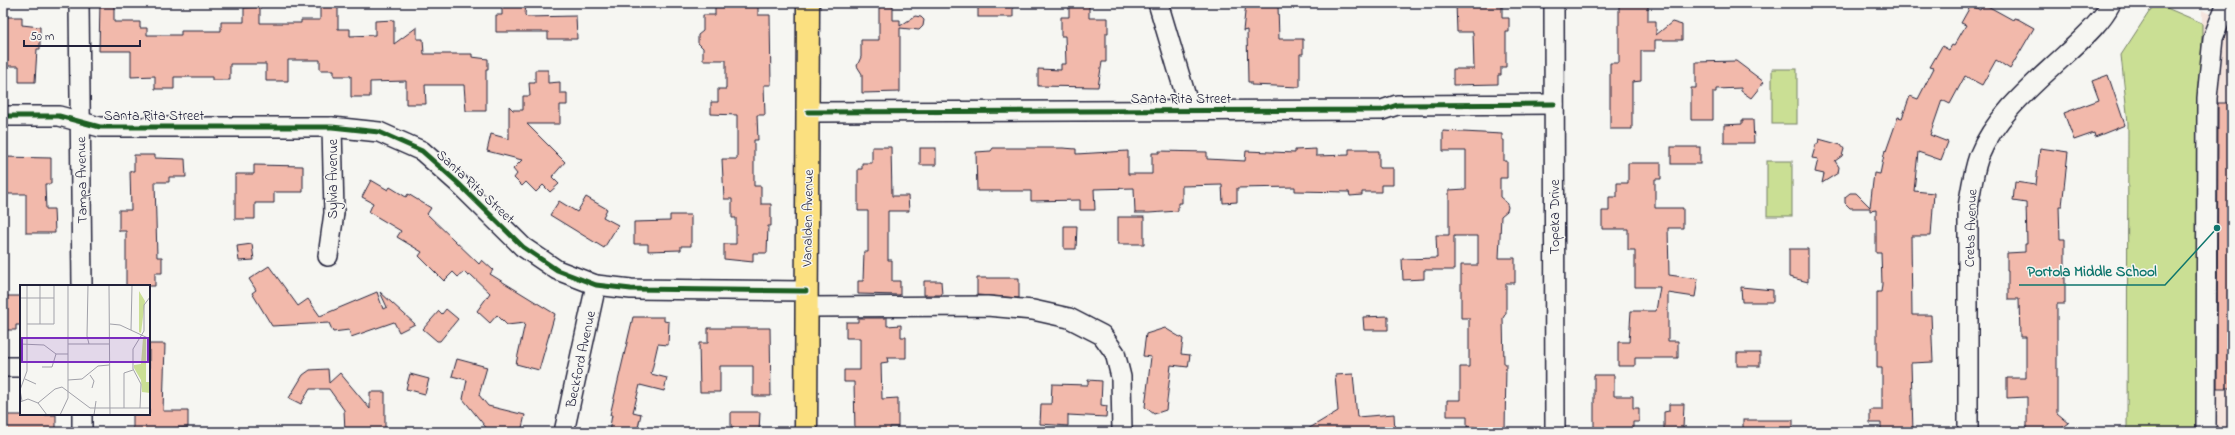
<svg xmlns="http://www.w3.org/2000/svg" width="2235" height="435" font-family="'Indie Flower',sans-serif">
<style>
.built{fill:#f5e4dd}
.green{fill:#cadf94;stroke:#768068}
.building{fill:#f2b9ab;stroke:#22223b}
.lines{fill:none;stroke-linecap:round;stroke-linejoin:round}
.minor-casing{stroke:#22223b;stroke-width:22}
.major-casing{stroke:#22223b;stroke-width:25}
.minor{stroke:#f6f6f2;stroke-width:19}
.major{stroke:#fbe080;stroke-width:22}
.cycleway-casing{stroke:#f6f6f2;stroke-width:8}
.cycleway{stroke:#1b5e20;stroke-width:5}
.labels{text-anchor:middle;stroke-width:3;stroke-linejoin:round;paint-order:stroke}
.street-label{font-size:14px;fill:#22223b;stroke:#f6f6f2}
.inset-road{fill:none;stroke:#a1a1a9;stroke-width:1}
.view{fill:#7b2cbf;fill-opacity:0.15;stroke:#7b2cbf;stroke-width:2}
.inset-edge{fill:none;stroke:#22223b;stroke-width:2}
.leader{fill:none;stroke:#0f766e;stroke-width:1.5}
.callout-dot{fill:#0f766e;stroke:#f6f6f2;stroke-width:1.5}
.callout-label{font-size:15px;text-anchor:middle;font-weight:bold;fill:#0f766e;stroke:#f6f6f2;stroke-width:3;stroke-linejoin:round;paint-order:stroke}
</style>
<rect width="100%" height="100%" fill="#f6f6f2"/>
<filter id="ink" filterUnits="userSpaceOnUse"><feTurbulence type="fractalNoise" baseFrequency=".025" numOctaves="2"/><feDisplacementMap in="SourceGraphic" scale="8" xChannelSelector="R" yChannelSelector="G"/><feConvolveMatrix kernelMatrix="1 2 1 2 8 2 1 2 1" color-interpolation-filters="sRGB"/></filter>
<g filter="url(#ink)">
<!-- built -->
<path class="built" d="M2202,10L2232,25V432H2201Z"/>
<!-- green -->
<g class="green">
<path d="M2155,3L2202,23L2201,432H2127L2128,123L2121,55Z"/>
<rect x="1772" y="69" width="25" height="55"/>
<rect x="1767" y="161" width="25" height="55"/>
</g>
<!-- building -->
<g class="building">
<path d="M100,3H114V22H140V28H147V35H181V31H221V22H244V8L260,7V23H301V20H320V5H338V29H350V36L375,35V21L394,20V44L417,27V39H423L424,54H472V57L488,59V69H486V111H466L464,85H425L426,104H406V81L370,82V97H351V76H334V70H320V60H288V81H266V64H230V80H212V77H174V89H155V76L131,77V51H99Z"/>
<path d="M502,3H526L525,15L527,17L576,16L577,39H548V32H496V15H502Z"/>
<path d="M715,3H758V15H770L771,85H764L765,115H757L758,140H754V186H761V204H771V226H768L767,253H753V262L724,259V244H736V218H732V199H724L722,159H737V115L711,114V102H718V89H726V60H703V48L698,43V35L703,31V15H715Z"/>
<path d="M879,3H893V20H900V26L915,16L921,17L924,20L923,26L919,30L900,28V92L862,93V74L857,66L861,57V40H879Z"/>
<rect x="978" y="3" width="35" height="14"/>
<path d="M1069,3H1089V18H1108V33H1106V62H1102L1098,87L1038,86V69L1061,70V64H1066L1065,36H1061V17H1069Z"/>
<path d="M1246,3H1275V6H1278L1279,39H1303V54H1300V87L1251,85V82H1248L1247,30L1243,31Z"/>
<path d="M1456,3H1502V18H1509V32H1506V67H1501V75H1498V84L1453,85V69H1474L1473,32H1457Z"/>
<path d="M1619,3H1648V21H1656V35L1672,22L1682,25V40H1655V51H1641V81L1632,82V129H1610V63H1619Z"/>
<path d="M1984,4L2013,20L2014,18L2018,19L2034,28L2010,69L1996,60L1982,85L1965,76L1950,104L1942,100L1930,135L1948,142L1941,160L1918,152L1914,191L1934,193L1931,236H1911L1912,315H1931L1933,362L1911,363L1913,432H1881V423H1870V410H1882V368H1877V292H1881L1882,284L1881,253H1876V210L1870,211V208H1850L1845,203V197L1850,193H1856L1870,207L1874,173L1880,174L1885,150L1886,151L1898,117L1902,118L1910,96L1918,99L1934,68L1930,67L1942,46L1949,50L1952,45L1954,46L1966,25L1961,23L1971,5L1980,10Z"/>
<path d="M3,17H22V25L40,27V49H37L35,82H19V66H3Z"/>
<path d="M1736,61L1764,82L1751,98L1741,91V88L1716,89V92H1713V120H1691V88H1696V62Z"/>
<path d="M535,70H548V83L560,82V93H567V105H560V124H527L565,162L552,177L559,184L550,192L543,185L536,192L526,182L522,186L514,178L517,174L513,169L522,160L487,151L491,134L509,139V106L513,110H523V96H530L529,83H535Z"/>
<path d="M2108,75L2125,125L2095,137L2094,133L2074,140L2064,113L2099,100L2092,81Z"/>
<path d="M2218,103H2232V388H2217Z"/>
<path d="M1742,120H1753L1754,143H1724V125L1742,124Z"/>
<path d="M1443,131L1502,134V140H1504V161H1507V178H1500V197L1506,202L1508,207L1507,211L1501,216L1499,258H1515V283H1506V313L1503,318L1504,364H1506L1505,432H1475V427H1467V416H1447V400H1460V367H1469V318H1461V265H1478V236H1454V270H1424V279L1403,280L1402,259L1437,258L1436,235H1449V190L1466,189V151H1443Z"/>
<path d="M1819,139L1841,145L1844,149L1842,156L1835,161L1839,167L1838,173L1822,183L1824,174L1815,172L1818,159L1812,158L1816,144H1818Z"/>
<path d="M872,147H891L892,196H908L909,211H888V260H892V281H900V295L858,294V281H863L864,252H868V211H858V169H862V163H872Z"/>
<rect x="1671" y="147" width="29" height="17"/>
<rect x="920" y="148" width="16" height="17"/>
<path d="M993,148H1063L1076,149V154L1128,151V174H1152V153H1159V151L1207,152V159L1245,161L1246,151L1295,153V150L1316,149V156L1349,155V149H1368L1369,151H1379V168H1393V185H1381V192H1362V195L1350,196L1349,192L1295,191V187L1237,188V202L1223,203L1222,185L1182,186V203H1178V211L1149,213H1135L1134,188L1094,189L1095,210H1080V200L1031,201V191H977L976,152L991,151Z"/>
<path d="M2040,148L2068,152L2062,206H2059L2060,239H2065V304H2057V413L2069,423L2057,432H2027V397L2007,398V378H2026V337H2020L2019,299H2008V271H2007V253L2025,252V244H2027L2026,203L2013,201L2015,182L2036,185Z"/>
<path d="M134,155H155V158L185,159L186,177H169V182H155L157,257H162V273H155V286H126V231H119V210H131L130,171H134Z"/>
<path d="M3,157L51,158V184H45L46,209H54L55,233H26V194H3Z"/>
<path d="M1628,163H1661V179H1655V208H1683V228H1668L1669,275L1698,279L1695,297L1668,293V341H1678V358H1635V366H1618V342H1629L1631,311H1656L1660,287H1635V250H1628V229H1602V211H1609V197H1617V183H1628Z"/>
<path d="M254,165L303,166V192H274V203H255V219H235V174H254Z"/>
<path d="M371,180L388,190L390,187L406,197L408,194L431,208L427,214L479,264L482,260L493,270L490,274L555,314L539,370L516,364L525,323L507,325L497,315L490,323L477,311L490,293L471,275L468,276L464,272L458,277L453,272L444,281L419,256L422,252L397,237L401,231L369,212L373,203L362,197Z"/>
<path d="M586,197L607,209L603,217L618,225L604,248L550,215L559,201L577,212Z"/>
<path d="M670,215H691V246H681V250L648,251V244H634V222L670,221Z"/>
<rect x="1118" y="217" width="26" height="27"/>
<path d="M1064,226H1077L1076,249H1064Z"/>
<path d="M252,244L254,260L239,261L237,246Z"/>
<path d="M1789,249H1808V282L1789,277Z"/>
<path d="M269,266L298,306L308,299L320,316L377,292L383,309L387,307L380,292L415,324L399,332L394,322L351,337L349,330L333,332L329,323L272,326L252,293L256,290L249,279Z"/>
<path d="M977,278H1019V298L977,295Z"/>
<path d="M924,281H941L942,295H924Z"/>
<path d="M1741,287L1773,290V302H1742Z"/>
<path d="M3,296H21V325H16V330H3Z"/>
<path d="M446,309L458,319L440,341H437L423,329L439,311L442,314Z"/>
<path d="M1388,316V330H1364L1363,317Z"/>
<path d="M633,317H664V321L669,322L668,345L658,344L651,374L667,378L664,391L640,385L633,412L641,414L637,432H609L612,415H610Z"/>
<path d="M858,318H887V326L901,325V337H906V358H887L888,362L881,363L882,399L898,398V427H890V432H855L854,382H844V370H860V338H846V322H858Z"/>
<path d="M708,328H770L771,396H753V366H720V392H700L699,343H708Z"/>
<path d="M1165,328L1183,339L1181,354L1190,355L1188,367L1171,365L1166,410L1154,414L1145,407L1151,357L1143,356L1146,334Z"/>
<path d="M149,344H165L163,411H188V427L167,429V432H133V414H149Z"/>
<rect x="1737" y="353" width="23" height="13"/>
<path d="M457,359L487,367L479,395L488,406L525,415L521,432L488,430L463,399L467,380L452,376Z"/>
<path d="M328,369L329,383L340,373L370,409V392H385V427L388,431L345,432L344,410L329,389H310L301,404L289,398L303,375L310,370Z"/>
<path d="M410,374L429,379L425,394L406,389Z"/>
<path d="M1353,374L1357,417L1394,414L1395,432H1303L1338,411L1335,375Z"/>
<path d="M1594,375H1614V396H1633V408H1639V422H1633V429H1594Z"/>
<path d="M1088,380L1102,381L1101,405L1107,406L1106,417L1068,415V426L1040,424L1041,404H1051L1052,384L1088,385Z"/>
<path d="M1669,404H1684L1683,429H1664V412L1669,411Z"/>
<path d="M731,412H760L759,432H734V427H731Z"/>
<rect x="4" y="415" width="52" height="17"/>
<rect x="1743" y="420" width="50" height="12"/>
</g>
<g class="lines">
<!-- minor casing -->
<g class="minor-casing">
<g id="minor">
<path d="M79,3L82,286"/>
<path d="M1158,3L1190,110"/>
<path d="M1554,3L1555,432"/>
<path d="M808,112L1382,110L1397,105L1554,104"/>
<path d="M3,116H59L100,127H332L379,132L422,151L458,183L523,247L557,270L596,285L631,289L806,291"/>
<path d="M328,256L334,213L332,127"/>
<path d="M806,307L987,306L1033,310L1069,318L1102,335L1115,353L1121,377L1122,432"/>
<path d="M3,367H21"/>
<path d="M82,414V432"/>
<path d="M564,432L596,285"/>
<path d="M1968,432V207C1971,190 1973,173 1979,156C1995,116 2034,84 2065,55C2082,39 2100,24 2111,3"/>
<path d="M2206,432L2207,98L2213,38L2227,3"/>
</g>
</g>
<!-- major casing -->
<g class="major-casing">
<path id="major" d="M806,432L808,3"/>
</g>
<!-- minor -->
<use href="#minor" class="minor"/>
<!-- major -->
<use href="#major" class="major"/>
<!-- cycleway casing -->
<g class="cycleway-casing">
<g id="cycleway">
<path d="M808,112L1382,110L1397,105L1554,104"/>
<path d="M3,116H59L100,127H332L379,132L422,151L458,183L523,247L557,270L596,285L631,289L806,291"/>
</g>
</g>
<!-- cycleway -->
<use href="#cycleway" class="cycleway"/>
</g>
</g>
<g class="labels">
<!-- street labels -->
<g class="street-label">
<text x="1181" y="103">Santa Rita Street</text>
<text x="154" y="120">Santa Rita Street</text>
<text transform="translate(332 179) rotate(-90)" y="5">Sylvia Avenue</text>
<text transform="translate(81 180) rotate(-91)" y="5">Tampa Avenue</text>
<text transform="translate(476 186) rotate(43)" y="5">Santa Rita Street</text>
<text transform="translate(1554 217) rotate(-90)" y="5">Topeka Drive</text>
<text transform="translate(807 218) rotate(-89)" y="5">Vanalden Avenue</text>
<text transform="translate(1970 228) rotate(-88)" y="5">Crebs Avenue</text>
<text transform="translate(580 359) rotate(-78)" y="5">Beckford Avenue</text>
</g>
</g>
<!-- overview -->
<g transform="translate(20 285)">
<rect width="130" height="130" fill="#f6f6f2"/>
<path d="M119,6L125,16L121,48L119,47ZM123,53L126,54V97H130V108L122,107L121,95L114,83V80L121,79Z" fill="#cadf94"/>
<path class="inset-road" d="M68,0L67,51L69,59M89,0L90,130M0,13H34M7,39H34V0M20,39V0M90,39L100,40L130,54M111,45L112,1M0,59L24,60L36,69H48M48,59H89M22,82H32L36,69M70,90L74,96L72,103M5,94L16,99M48,95L62,94L78,81L89,80M2,116L0,105L7,86V0M0,117L8,114L18,118L35,104L42,102L70,123H130M18,118L27,130M104,123V88L113,85M120,123L121,99L113,84V64L124,46V20L130,12M40,130L48,113V0M74,130L76,116"/>
<path class="view" d="M2,53H128V77H2Z"/>
<rect width="130" height="130" class="inset-edge"/>
</g>
<!-- callouts -->
<path class="leader" d="M2217 228L2165 285H2019"/>
<circle class="callout-dot" cx="2217" cy="228" r="4"/>
<g class="callout-label">
<text x="2092" y="276">Portola Middle School</text>
</g>
<!-- margin -->
<rect width="2235" height="435" fill="none" stroke="#f6f6f2" stroke-width="16"/>
<rect x="8" y="8" width="2219" height="419" fill="none" stroke="#22223b" stroke-width="1.5" filter="url(#ink)"/>
<!-- scale -->
<path d="M24 40v6h116v-6" fill="none" stroke="#22223b" stroke-width="2"/>
<text x="30" y="40" font-size="12" fill="#22223b" stroke="#f6f6f2" stroke-width="3" paint-order="stroke">50 m</text>
</svg>
